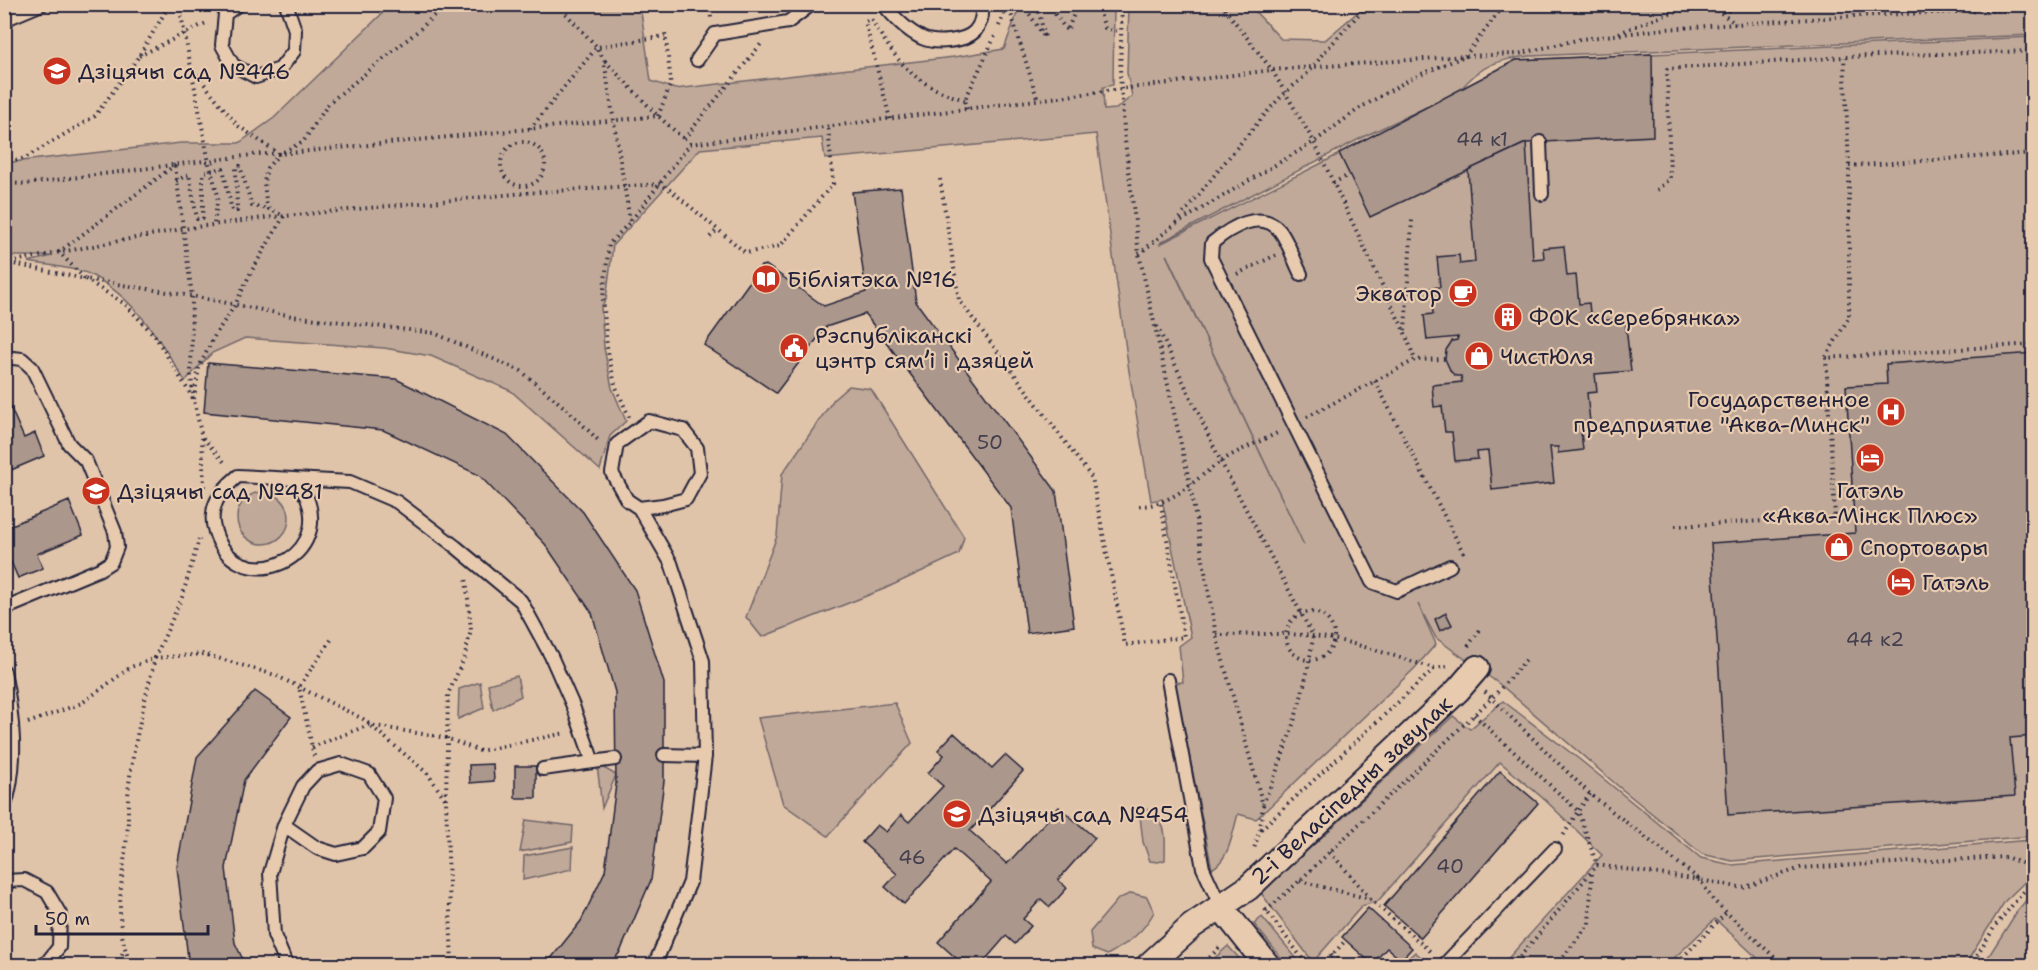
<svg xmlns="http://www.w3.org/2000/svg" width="2038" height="970" font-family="'Shantell Sans',sans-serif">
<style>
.green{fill:#c0a998;stroke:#71666a;stroke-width:1.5;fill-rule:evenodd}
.building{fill:#ab978b;stroke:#22223b;stroke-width:1.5}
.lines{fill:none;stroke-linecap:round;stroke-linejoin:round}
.service-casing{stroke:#22223b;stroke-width:16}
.minor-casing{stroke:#22223b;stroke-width:28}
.path{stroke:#22223b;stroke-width:4;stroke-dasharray:1.5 4.5;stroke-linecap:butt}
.service{stroke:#e8cbaf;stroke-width:12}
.minor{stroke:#e8cbaf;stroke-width:24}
.labels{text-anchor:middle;stroke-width:4.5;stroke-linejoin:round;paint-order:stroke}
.number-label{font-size:20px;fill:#443f4f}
.poi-label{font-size:22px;fill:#22223b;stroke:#e8cbaf;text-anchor:start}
.street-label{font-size:22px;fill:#22223b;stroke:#e8cbaf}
</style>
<rect width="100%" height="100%" fill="#e0c4aa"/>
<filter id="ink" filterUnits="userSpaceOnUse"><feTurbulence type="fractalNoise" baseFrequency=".0167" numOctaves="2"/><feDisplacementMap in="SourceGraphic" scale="12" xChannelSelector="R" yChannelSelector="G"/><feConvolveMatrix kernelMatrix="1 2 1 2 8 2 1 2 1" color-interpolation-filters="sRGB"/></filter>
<g filter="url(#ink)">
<!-- green -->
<g class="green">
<path d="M1718,4L1728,12L1730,11L1723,5H2033V35L1530,56C1499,59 1481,65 1461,89L1516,60L2033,37V836L1732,861L1702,854L1618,786L1502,686L1436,638L1418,604L1436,644L1414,669L1264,812L1256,819L1238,814C1232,834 1230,858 1212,869L1175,683L1183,682L1179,646L1191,637L1162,499L1151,501L1129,371L1096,134L825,159L822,138L700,149L613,245L606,300L601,307L604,348L612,388L626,421L610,436L600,470L511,391L431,356L384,348L245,338L212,353L185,381C160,340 135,298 91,275C79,268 44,265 28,262L52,256H5L4,163L181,143H239L274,118L391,5H640L651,81L675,89L954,57L1004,49L1020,5H1114L1113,85L1103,87L1104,110L1116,109L1132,96L1127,73L1129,5H1249L1281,39L1325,40L1366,5ZM1431,105L1324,162L1160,244L1161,242L1365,136ZM1166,255L1167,256L1304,545Z"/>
<path d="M849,386L871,389L964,537L959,554L884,589L762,637L746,617L777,536L782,474L834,399Z"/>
<circle cx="263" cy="518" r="26"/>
<path d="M517,676L521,696L493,710L488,684Z"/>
<path d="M480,682L484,708L458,719L459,689Z"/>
<path d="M1503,701L1579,759L1701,858L1732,865L2031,840L2033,838V874L2005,901L1965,965H1765L1715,919L1667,965H1502L1602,855L1545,800L1500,762L1378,901L1362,906L1313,962L1261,893L1453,716L1470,729Z"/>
<path d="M895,703L912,743L828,836L783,804L758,718Z"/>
<path d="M597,764L616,775L602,808Z"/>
<path d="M1146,809C1169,824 1165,834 1165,860L1158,862L1150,861L1143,842L1140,816Z"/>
<path d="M526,820L573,826L572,842L520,852Z"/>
<path d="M573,847L572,869L523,880L524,856Z"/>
<path d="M2033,892V965H1983L2018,910Z"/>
<path d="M1131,893L1147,897L1154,912C1143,933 1127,944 1107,955L1092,949L1090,932L1118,899Z"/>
<path d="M1262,917L1302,965H1287L1254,924Z"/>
<path d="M1228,946L1239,958L1232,965H1207Z"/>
<path d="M1415,952L1431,965H1401Z"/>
</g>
<!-- building -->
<g class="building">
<path d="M1652,54L1653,136L1526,143L1370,217L1339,153L1516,60Z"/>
<path d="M1526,143L1533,259L1544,258L1543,248L1564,246L1567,276L1576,275L1579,304L1589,303L1591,322L1625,318L1631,371L1595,374L1597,392L1587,393L1590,422L1580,423L1583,450L1558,453V447H1550L1554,483L1492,490L1488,451L1477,452L1478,459L1455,461L1452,432H1445L1442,406L1434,407L1432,385L1462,382L1461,376H1456L1451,372L1445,359L1446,350L1452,341L1457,340L1458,337L1427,340L1424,315L1433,314L1431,288L1440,287L1437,257L1459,255L1460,264L1475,262L1468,170Z"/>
<path d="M901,188L916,302L1056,491L1074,626L1027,633L1011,508L865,314L826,327L776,393L704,345L761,266L766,265L824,306L866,292L852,192Z"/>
<path d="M2034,353V736L2010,738L2015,796L1728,815L1711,543L1855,533L1846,386L1887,384L1886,364Z"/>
<path d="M208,363L396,379L507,435L583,512L635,590L664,683V781L651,880L620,952L609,966H545L581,921L605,871L616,784L615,692L592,613L545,544L479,475L383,430L204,412Z"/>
<path d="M4,393L24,438L35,433L44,456L4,473Z"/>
<path d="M69,501L83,535L37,554L43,568L18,578L11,562L4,565V522L7,527Z"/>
<path d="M1446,613L1452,625L1440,631L1435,619Z"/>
<path d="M255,691L291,717L244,780L226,868L235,943L246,966H192L188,958L177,867L197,757Z"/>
<path d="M954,733L992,768L1005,755L1023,771L970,831L1007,864L1059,807L1095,838L1058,880L1067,888L1050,907L1041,899L1023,919L1031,926L1015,944L1006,936L980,966H965L938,942L991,882L954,849L904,904L885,887L897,874L862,842L877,825L886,832L901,815L909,822L943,786L928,773L944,755L938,750Z"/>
<path d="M493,764L494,781L470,783L469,765Z"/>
<rect x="515" y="766" width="21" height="32"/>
<path d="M1500,771L1538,803L1421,938L1384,906Z"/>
<path d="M1368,908L1412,948L1401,960L1387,948L1372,964L1342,937Z"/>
</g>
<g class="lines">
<!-- service casing -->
<g class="service-casing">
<g id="service">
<path d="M239,4L225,14L222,45L233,65L256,77L280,69L294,51L295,30L286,4"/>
<path d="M883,4C895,18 906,30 922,38C935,44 965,42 975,31C981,24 983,14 982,4"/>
<path d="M4,20L42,4"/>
<path d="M697,60L715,34L788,22L812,4"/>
<path d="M1540,142L1542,194"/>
<path d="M1301,274C1294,261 1289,243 1280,231C1261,208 1230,228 1212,243L1211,258L1372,582L1397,591L1450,566"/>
<path d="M4,357L22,359L32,368L69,444L86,461L115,532L117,547L111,562L100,569L4,609"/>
<path d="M294,479C298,485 304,492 307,498C332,563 236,598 215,532C207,508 220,491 238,476L350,482L397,502L456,547L521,601L551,656L573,706L593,762L615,759"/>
<path d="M639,508L663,505L686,499L700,473L697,448L683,430L649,421L617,444L612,473L627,500L639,508L671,563L703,661L705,756L690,882L654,966"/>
<path d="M4,671C13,716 19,764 4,809"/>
<path d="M1168,680L1203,868L1221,907"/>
<path d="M664,755L705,756"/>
<path d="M543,769L593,762"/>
<path d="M284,825L317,848L336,854L363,848L379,832L384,798L369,774L341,764L317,771L303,786L284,825L270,873L274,935L287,966"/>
<path d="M4,881L24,880L47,892L60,914L59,947L44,966"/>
<path d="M1443,966L1555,849"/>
</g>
</g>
<!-- minor casing -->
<g class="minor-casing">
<g id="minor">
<path d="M1221,907L1268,966"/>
<path d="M1148,966L1192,926L1248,888L1458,690L1477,668"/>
</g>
</g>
<!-- path -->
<g class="path">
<path d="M179,4L209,163L218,196L214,225"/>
<path d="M710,4L711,19"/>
<path d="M1008,4L1038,101"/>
<path d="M1023,4L1045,38L1037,4"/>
<path d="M1048,4L1067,31L1078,4"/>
<path d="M1097,4L1105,28L1121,32"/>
<path d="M1122,4L1120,75L1125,141L1139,254L1190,485L1216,635L1263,805L1260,829L1254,849"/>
<path d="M1221,4L1272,70L1314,142L1405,333L1415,360"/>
<path d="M1721,13L1736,24"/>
<path d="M999,26L1008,5"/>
<path d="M1619,33C1647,22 1692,0 1721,12L1756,4"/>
<path d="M139,56L208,22"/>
<path d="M605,61L658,116L685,140"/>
<path d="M193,70L237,125L279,154"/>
<path d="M967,109L965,100L995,36"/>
<path d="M658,116L671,83L665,32"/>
<path d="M890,119L865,21L871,19C898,63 913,85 965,100"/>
<path d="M530,129L597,47L557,4"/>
<path d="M684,139L761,44"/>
<circle cx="523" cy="164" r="22"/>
<path d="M4,164L25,158L95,116L139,56L170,4"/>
<path d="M175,165L59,252L85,279L192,296L292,316L434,333L521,371L570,412L600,442"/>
<path d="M175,166L192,296L191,376L193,394"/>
<path d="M1849,166L2034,153"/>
<path d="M940,179L959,300L1092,478L1125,645L1184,637L1161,504"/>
<path d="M176,181L189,174L197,219L203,218V173L223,168L232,211H237L236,167L240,166L252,206L269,209"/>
<path d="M4,183L25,184L204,161L209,163L215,160L259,154H279L658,116"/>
<path d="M1333,183L1349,175"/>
<path d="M1657,190L1670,178L1667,69L1844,57L2034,51"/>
<path d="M630,221L604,60L597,47L665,36"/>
<path d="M1176,223C1209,182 1241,141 1276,102C1290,86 1311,75 1321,56L1368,4"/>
<path d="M710,237L718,229"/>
<path d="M1139,254L1174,225L1314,142L1360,108L1412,78L1465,56L1518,54L1581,39L1665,29L1852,16L2034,9"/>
<path d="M4,263L182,229L264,218L525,193L660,184L669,189L746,253L780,246L833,184L828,126"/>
<path d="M9,263L85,279L125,304L155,336L194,400L202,438L204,487"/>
<path d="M1237,274L1276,255"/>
<path d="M1157,326L1221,462L1313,636C1307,690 1285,754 1263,804"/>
<path d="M1405,330L1412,220"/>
<path d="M1826,357L1849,317V166L1844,57"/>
<path d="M1375,381L1464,554"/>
<path d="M194,399L199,367L215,335L235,305L251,272L284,216L269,209L266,201L264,182L267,168L279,154L303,142L329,103L419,30L446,4"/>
<path d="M629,417L615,385L607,347L603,298L609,244L631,221L690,144L1272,70L1465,56L1505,4"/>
<path d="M1307,417L1415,360L1445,359"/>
<path d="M203,438L226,464"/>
<path d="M1139,506C1172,506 1194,480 1220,462C1238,450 1260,442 1279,432"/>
<path d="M1675,526L1835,517L1826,358L2034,344"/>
<circle cx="1310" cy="636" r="24"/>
<path d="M1216,635C1248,635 1281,632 1313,636C1354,641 1395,657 1434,668L1449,666"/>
<path d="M1468,646L1482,627"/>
<path d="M1485,692L1590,794L1700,880L1743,888L1800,868L2006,857L2034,868"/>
<path d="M1474,715L1578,811L1563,836"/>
<path d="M28,723L82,703L131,667L155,658L182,597L199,539"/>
<path d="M312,747L369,725L446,738L480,751L565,733"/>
<path d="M314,756L299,687L333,637"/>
<path d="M1590,794L1578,811L1597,865"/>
<path d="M446,799L448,694L464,659L471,630L466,578"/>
<path d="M1261,829L1434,669"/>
<path d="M1330,852L1370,898"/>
<path d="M1300,881L1370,899L1432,953"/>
<path d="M1265,909L1308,966"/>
<path d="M1266,911L1295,885L1492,698L1526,660"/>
<path d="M1332,954L1342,966"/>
<path d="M118,966L124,949"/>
<path d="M132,966C111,923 123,880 127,835C129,818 127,801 129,784C134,742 145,700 155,658L204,654L275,675L363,719L427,773L446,800L452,966"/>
<path d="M1201,966L1222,945"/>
<path d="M1322,966L1346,940"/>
<path d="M1512,966L1597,865L1700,880L1713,900L1784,966"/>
<path d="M1556,966L1589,924L1592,873"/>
<path d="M1674,966L1727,912"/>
<path d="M1971,966L1995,926L2034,879"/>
</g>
<!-- service -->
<use href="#service" class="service"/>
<!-- minor -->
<use href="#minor" class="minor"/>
</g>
</g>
<!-- icons -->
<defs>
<g id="school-disc" transform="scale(1.5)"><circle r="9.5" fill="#c8321e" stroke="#e8cbaf"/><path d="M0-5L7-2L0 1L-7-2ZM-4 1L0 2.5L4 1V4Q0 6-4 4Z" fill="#fff"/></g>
<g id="library-disc" transform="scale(1.5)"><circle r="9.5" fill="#c8321e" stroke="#e8cbaf"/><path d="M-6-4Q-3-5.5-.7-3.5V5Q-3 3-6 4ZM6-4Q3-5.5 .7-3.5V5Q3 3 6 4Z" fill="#fff"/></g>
<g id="cafe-disc" transform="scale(1.5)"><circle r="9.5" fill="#c8321e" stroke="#e8cbaf"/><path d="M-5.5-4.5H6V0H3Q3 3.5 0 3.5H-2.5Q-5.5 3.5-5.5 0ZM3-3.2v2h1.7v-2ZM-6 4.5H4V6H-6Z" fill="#fff"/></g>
<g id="building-disc" transform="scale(1.5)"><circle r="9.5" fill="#c8321e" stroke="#e8cbaf"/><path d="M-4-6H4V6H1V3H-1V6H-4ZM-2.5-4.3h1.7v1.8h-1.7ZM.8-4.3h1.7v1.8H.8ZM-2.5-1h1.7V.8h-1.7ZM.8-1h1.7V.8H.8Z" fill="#fff"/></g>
<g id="civic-disc" transform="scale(1.5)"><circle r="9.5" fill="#c8321e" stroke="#e8cbaf"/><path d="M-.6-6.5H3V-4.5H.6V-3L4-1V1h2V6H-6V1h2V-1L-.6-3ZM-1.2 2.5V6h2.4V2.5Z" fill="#fff"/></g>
<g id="shop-disc" transform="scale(1.5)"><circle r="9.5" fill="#c8321e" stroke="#e8cbaf"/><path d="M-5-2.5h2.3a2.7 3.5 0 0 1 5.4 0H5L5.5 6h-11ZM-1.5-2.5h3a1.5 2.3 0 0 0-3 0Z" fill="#fff"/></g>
<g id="hospital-disc" transform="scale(1.5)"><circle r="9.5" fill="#c8321e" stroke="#e8cbaf"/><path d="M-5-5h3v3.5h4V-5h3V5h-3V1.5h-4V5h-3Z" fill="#fff"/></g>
<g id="hotel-disc" transform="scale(1.5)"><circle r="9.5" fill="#c8321e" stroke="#e8cbaf"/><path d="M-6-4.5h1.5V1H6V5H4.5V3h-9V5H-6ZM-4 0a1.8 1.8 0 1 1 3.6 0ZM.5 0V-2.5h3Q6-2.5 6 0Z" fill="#fff"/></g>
</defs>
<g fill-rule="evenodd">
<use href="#school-disc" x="57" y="71"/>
<use href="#library-disc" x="766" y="279"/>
<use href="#cafe-disc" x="1463" y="293"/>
<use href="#building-disc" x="1508" y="317"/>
<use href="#civic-disc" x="794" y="348"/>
<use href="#shop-disc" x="1479" y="356"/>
<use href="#hospital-disc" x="1891" y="412"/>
<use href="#hotel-disc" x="1870" y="458"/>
<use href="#school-disc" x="96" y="491"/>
<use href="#shop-disc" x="1839" y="547"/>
<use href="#hotel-disc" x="1901" y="582"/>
<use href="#school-disc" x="957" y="814"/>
</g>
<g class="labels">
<!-- number labels -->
<g class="number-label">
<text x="1482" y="146">44 к1</text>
<text x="990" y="449">50</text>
<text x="1875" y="646">44 к2</text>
<text x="912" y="864">46</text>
<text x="1450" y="873">40</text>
</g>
<!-- poi labels -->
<g class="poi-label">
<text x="78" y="79">Дзіцячы сад №446</text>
<text x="787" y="287">Бібліятэка №16</text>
<text x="1442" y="301" text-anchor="end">Экватор</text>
<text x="1529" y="325">ФОК «Серебрянка»</text>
<text x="815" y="343">Рэспубліканскі<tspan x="815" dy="25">цэнтр сямʼі і дзяцей</tspan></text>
<text x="1500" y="364">ЧистЮля</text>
<text x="1870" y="407" text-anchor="end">Государственное<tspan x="1870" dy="25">предприятие "Аква-Минск"</tspan></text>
<text x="1870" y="498" text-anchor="middle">Гатэль<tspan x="1870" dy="25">«Аква-Мінск Плюс»</tspan></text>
<text x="117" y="499">Дзіцячы сад №481</text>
<text x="1860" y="555">Спортовары</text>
<text x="1922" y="590">Гатэль</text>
<text x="978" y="822">Дзіцячы сад №454</text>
</g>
<!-- street labels -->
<g class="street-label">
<text transform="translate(1351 790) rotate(-43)" y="8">2-і Веласіпедны завулак</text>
</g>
</g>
<!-- margin -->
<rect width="2038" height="970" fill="none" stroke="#e8cbaf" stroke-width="24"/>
<rect x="12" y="12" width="2014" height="946" fill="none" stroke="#22223b" stroke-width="2" filter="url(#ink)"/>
<!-- scale -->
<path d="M36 925v9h172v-9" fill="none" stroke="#22223b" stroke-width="3"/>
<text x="45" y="925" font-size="18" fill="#22223b" stroke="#e8cbaf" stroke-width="4.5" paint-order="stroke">50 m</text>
</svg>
